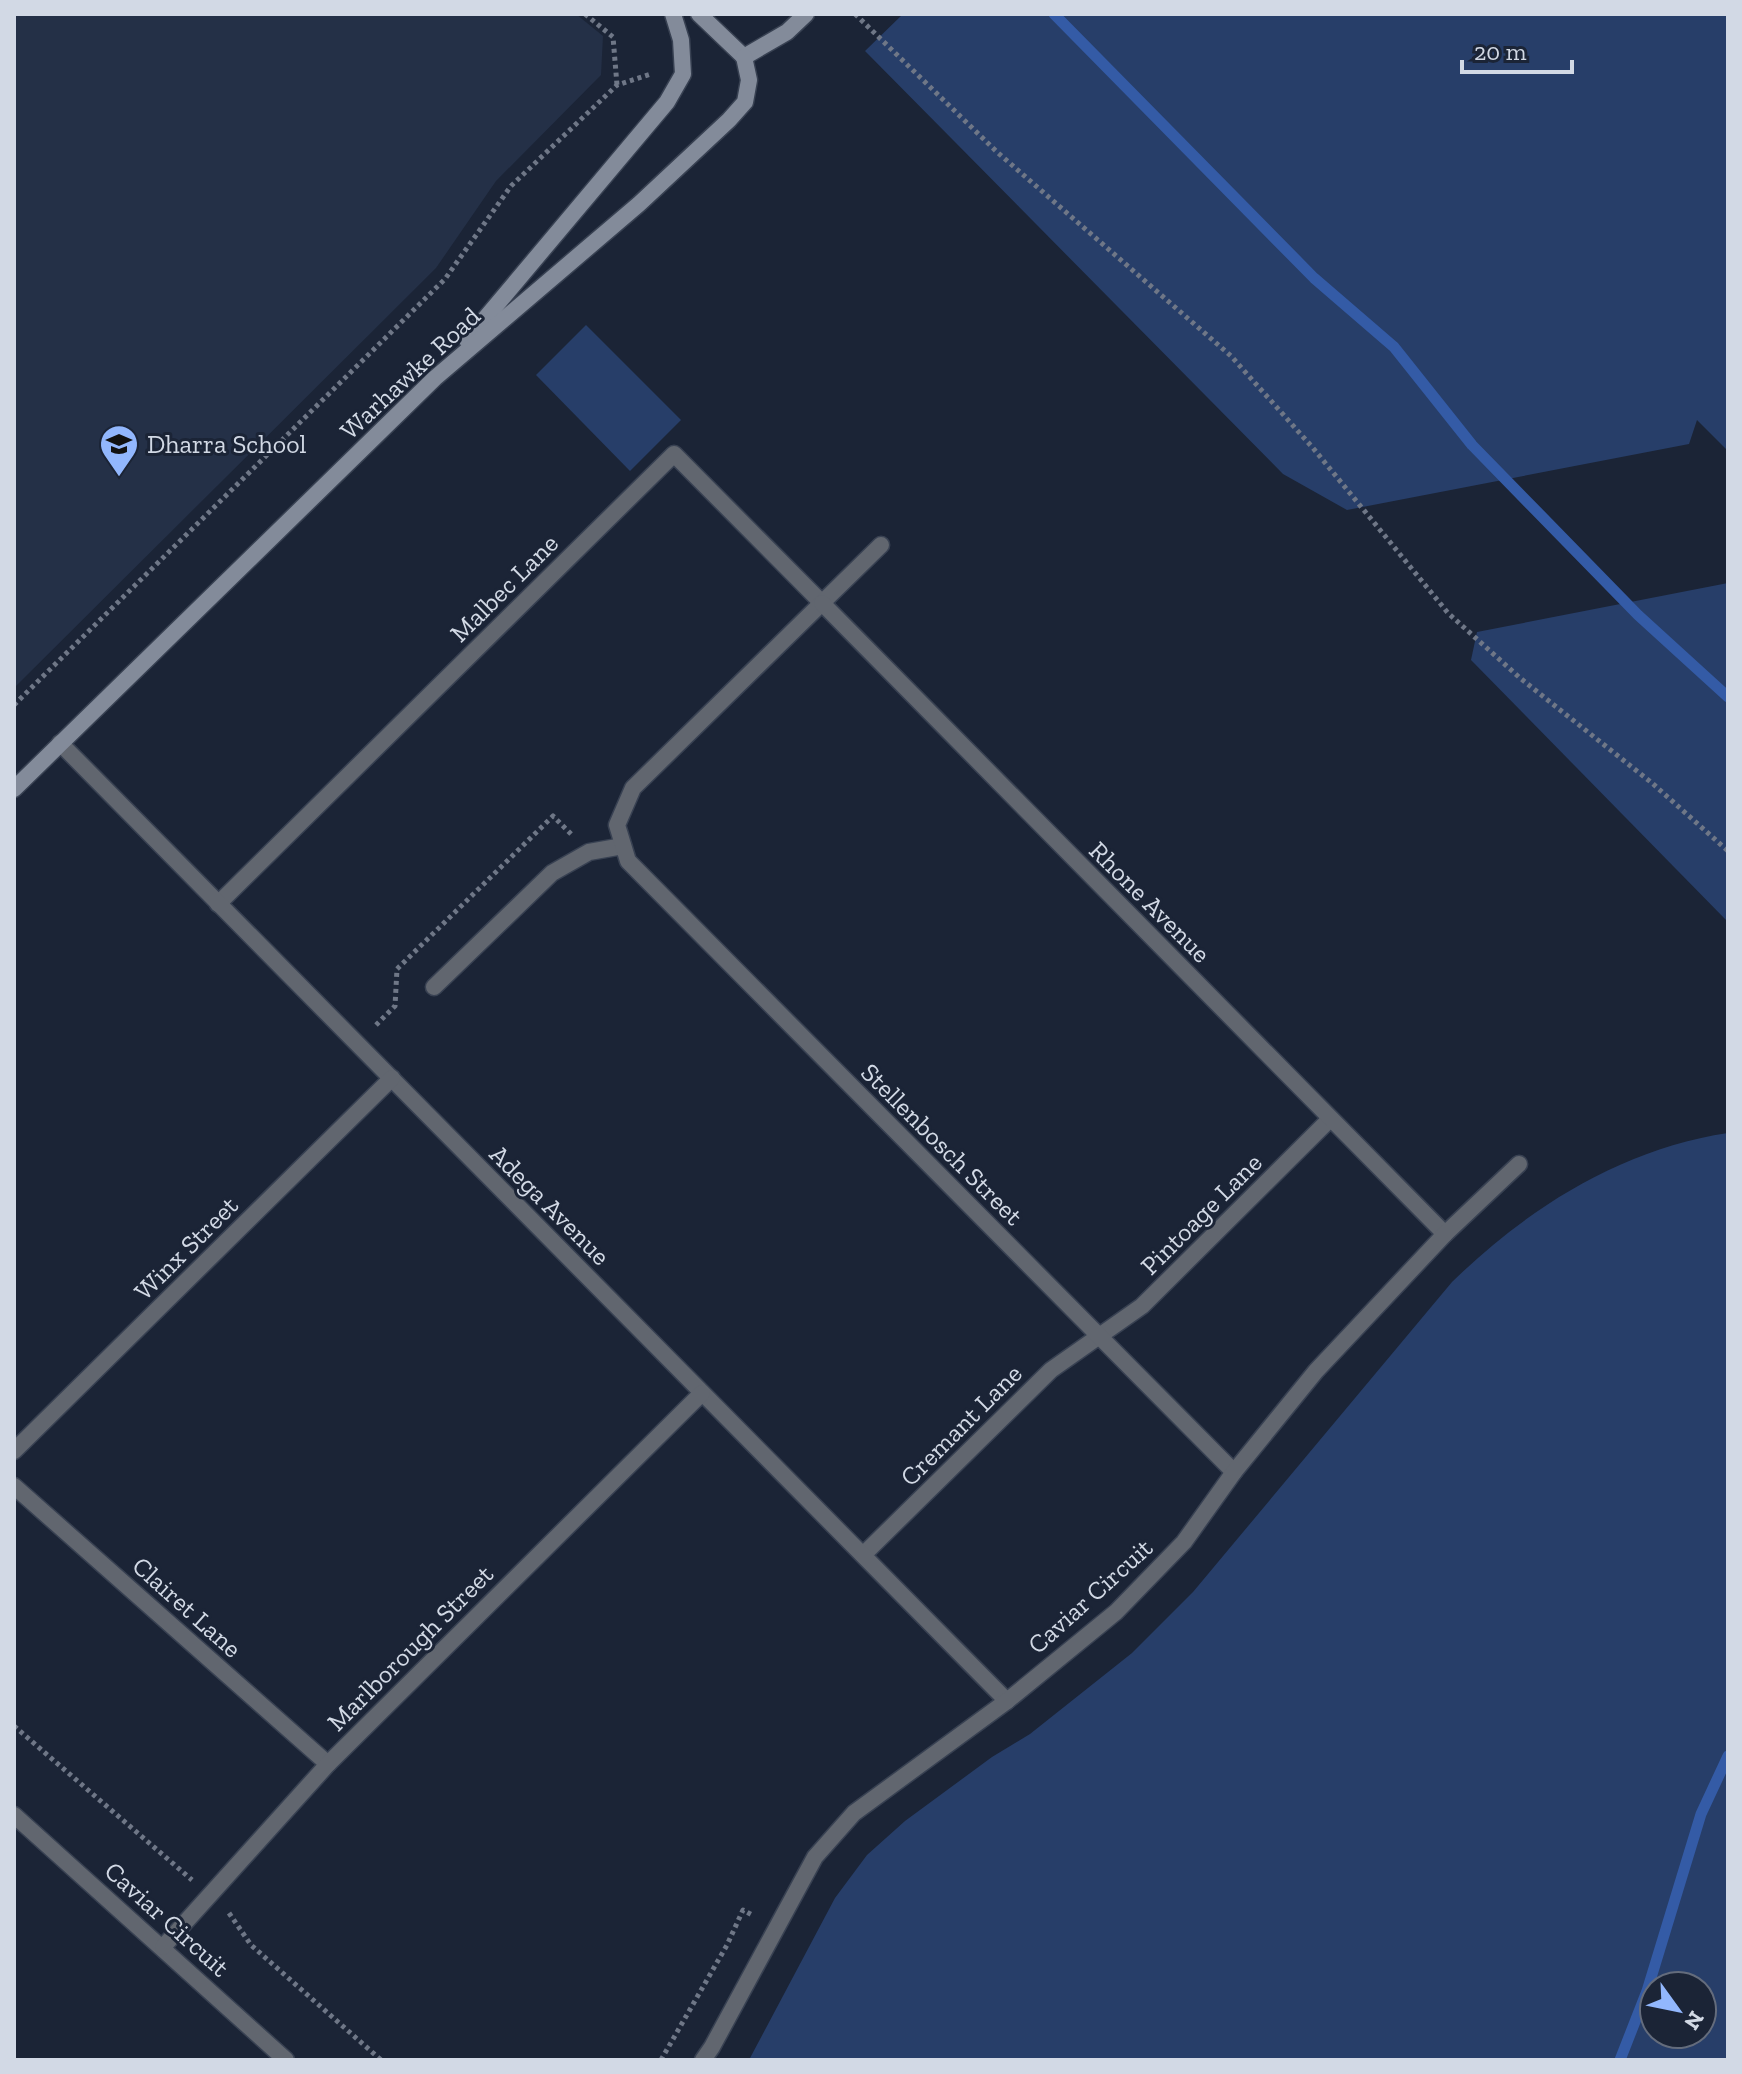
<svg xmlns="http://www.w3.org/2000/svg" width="1742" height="2074" font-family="'Zilla Slab',serif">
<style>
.built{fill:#243047}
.green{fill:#273e69;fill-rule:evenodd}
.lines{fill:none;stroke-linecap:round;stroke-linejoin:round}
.stream{stroke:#345ba6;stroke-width:11}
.lane-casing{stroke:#384152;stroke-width:19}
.street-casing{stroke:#384152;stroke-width:19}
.secondary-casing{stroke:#384152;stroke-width:19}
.path{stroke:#6f7787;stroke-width:5;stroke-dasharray:4 4;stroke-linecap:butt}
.lane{stroke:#61666f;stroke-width:16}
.street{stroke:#61666f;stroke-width:16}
.secondary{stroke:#838b9a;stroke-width:16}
.labels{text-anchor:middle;stroke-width:6;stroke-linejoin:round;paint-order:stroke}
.street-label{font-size:26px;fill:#d2d9e5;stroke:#1b2436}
.poi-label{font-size:26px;fill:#d2d9e5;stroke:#1b2436;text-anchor:start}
</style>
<rect width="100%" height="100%" fill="#1b2436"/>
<!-- built -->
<path class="built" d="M14,14H576L603,36L601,75L496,181L436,268L14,688Z"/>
<!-- green -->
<g class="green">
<path d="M903,14H1728V451L1697,420L1689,444L1347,510L1283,474L865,51Z"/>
<path d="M586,325L681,420L630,471L536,375Z"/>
<path d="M1728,583V922L1471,660L1477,632Z"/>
<path d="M1728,1133V2060H749L835,1898L867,1855L905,1821L992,1757L1030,1734L1132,1653L1193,1592L1452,1282C1528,1208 1621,1149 1728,1133ZM1702,1986V2034H1654V1986Z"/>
</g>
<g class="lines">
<!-- stream -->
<g class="stream">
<path d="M1054,14L1314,278L1394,347L1472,445L1638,615L1728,697"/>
<path d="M1620,2060L1647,1991L1701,1814L1728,1756"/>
</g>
<!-- lane casing -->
<g class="lane-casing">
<g id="lane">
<path d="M218,904L674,454L822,603"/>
<path d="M434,987L552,873L589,852L623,846"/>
<path d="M14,1486L328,1764"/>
<path d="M863,1555L1051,1370L1142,1306L1330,1119"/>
</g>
</g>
<!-- street casing -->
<g class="street-casing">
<g id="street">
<path d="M881,545L633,788L617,825L628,861L1234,1472"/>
<path d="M822,603L1445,1234"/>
<path d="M60,743L1007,1701"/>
<path d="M14,1451L392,1078"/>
<path d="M14,1815L286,2060"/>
<path d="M163,1947L328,1764L702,1393"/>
<path d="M703,2060L712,2047L815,1857L854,1813L1007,1701L1116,1612L1184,1542L1234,1472L1316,1371L1445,1234L1519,1164"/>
</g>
</g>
<!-- secondary casing -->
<g class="secondary-casing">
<g id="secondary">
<path d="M699,14L744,57"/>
<path d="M744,57L787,32L806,14"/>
<path d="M467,340L667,102L683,74L681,40L673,14"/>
<path d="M14,789L435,378L639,204L729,120L745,102L749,80L744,57"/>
</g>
</g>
<!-- path -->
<g class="path">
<path d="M585,14L613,37L617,85"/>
<path d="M855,14L997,152L1231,356L1313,448L1448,613L1520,678L1652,783L1728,851"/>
<path d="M14,705L445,279L511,186L617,85L651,74"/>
<path d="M376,1025L395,1006L397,969L553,816L572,835"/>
<path d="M14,1726L192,1880"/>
<path d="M229,1913L251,1945L381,2060"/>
<path d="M661,2060L727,1945L743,1910L754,1916"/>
</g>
<!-- lane -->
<use href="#lane" class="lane"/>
<!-- street -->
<use href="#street" class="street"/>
<!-- secondary -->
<use href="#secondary" class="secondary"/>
</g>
<!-- icons -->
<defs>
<g id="school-pin" transform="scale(2)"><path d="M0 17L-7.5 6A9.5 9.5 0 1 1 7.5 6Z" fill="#92b7fd" stroke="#1b2436"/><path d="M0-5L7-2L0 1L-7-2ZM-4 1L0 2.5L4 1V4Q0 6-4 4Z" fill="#111"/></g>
</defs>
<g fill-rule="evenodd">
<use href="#school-pin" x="119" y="444"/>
</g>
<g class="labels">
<!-- street labels -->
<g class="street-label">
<text transform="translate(410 373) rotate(-43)" y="9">Warhawke Road</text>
<text transform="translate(504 588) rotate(-45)" y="9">Malbec Lane</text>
<text transform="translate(1150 902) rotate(45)" y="9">Rhone Avenue</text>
<text transform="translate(942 1144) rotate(45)" y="9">Stellenbosch Street</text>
<text transform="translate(550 1205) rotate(45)" y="9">Adega Avenue</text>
<text transform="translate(1201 1214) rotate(-45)" y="9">Pintoage Lane</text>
<text transform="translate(186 1248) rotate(-45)" y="9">Winx Street</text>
<text transform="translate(961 1425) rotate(-45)" y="9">Cremant Lane</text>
<text transform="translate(1090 1596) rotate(-42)" y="9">Caviar Circuit</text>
<text transform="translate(187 1607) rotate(42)" y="9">Clairet Lane</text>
<text transform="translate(410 1648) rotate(-45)" y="9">Marlborough Street</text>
<text transform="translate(167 1919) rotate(42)" y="9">Caviar Circuit</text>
</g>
<!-- poi labels -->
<g class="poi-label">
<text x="147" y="453">Dharra School</text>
</g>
</g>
<!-- border -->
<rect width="1742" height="2074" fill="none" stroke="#d2d9e5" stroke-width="32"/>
<!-- north arrow -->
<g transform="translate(1678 2010) rotate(123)"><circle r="38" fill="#1b2436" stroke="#646c7c" stroke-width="2"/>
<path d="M0-6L14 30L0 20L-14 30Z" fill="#92b7fd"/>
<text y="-12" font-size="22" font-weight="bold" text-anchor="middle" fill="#d2d9e5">N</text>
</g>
<!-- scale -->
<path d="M1462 60v12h110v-12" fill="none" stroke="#d2d9e5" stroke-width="4"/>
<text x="1474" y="60" font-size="24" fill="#d2d9e5" stroke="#1b2436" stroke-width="6" paint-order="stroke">20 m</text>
</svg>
